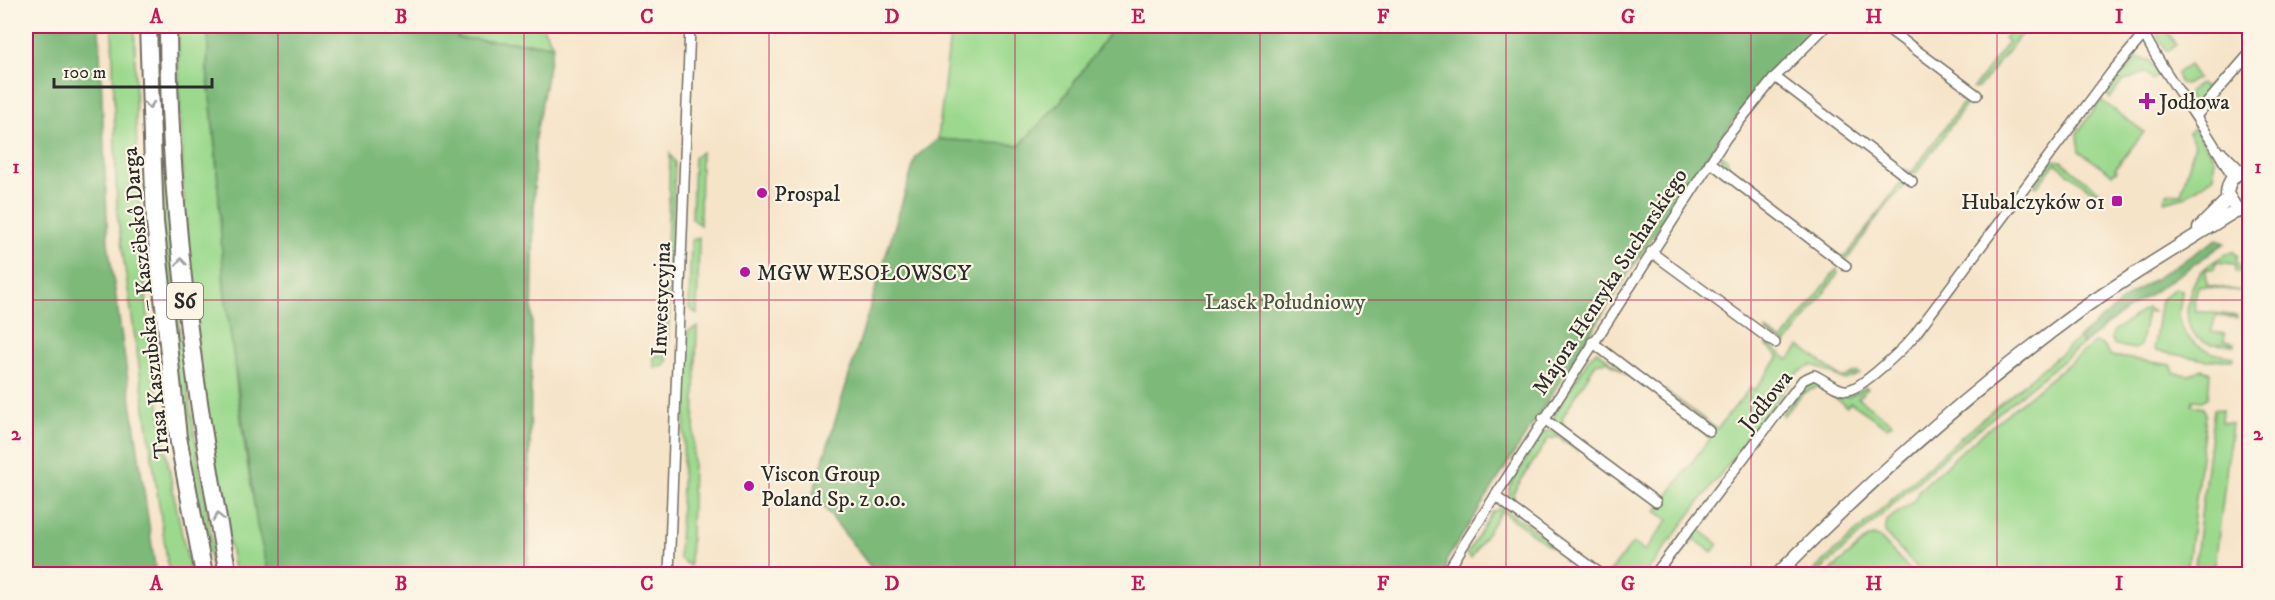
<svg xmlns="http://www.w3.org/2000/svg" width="2275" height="600" font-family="'IM FELL DW Pica',serif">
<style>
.green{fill:#9cd98e;stroke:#64825c;stroke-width:1.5}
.forest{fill:#7db979;stroke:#547252;stroke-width:1.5}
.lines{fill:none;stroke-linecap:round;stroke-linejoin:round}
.minor-casing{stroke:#726c62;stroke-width:12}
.secondary-casing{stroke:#726c62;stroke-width:15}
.motorway-casing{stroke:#726c62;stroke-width:20}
.minor{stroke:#fff;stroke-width:9}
.secondary{stroke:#fff;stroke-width:12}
.motorway{stroke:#fff;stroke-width:16}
.oneway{stroke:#a0a0a0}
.grid{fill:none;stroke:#c2185b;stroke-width:1.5;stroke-opacity:0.55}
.poi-dot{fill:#b5179e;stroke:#fcf5e5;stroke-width:2}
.labels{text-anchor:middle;stroke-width:4.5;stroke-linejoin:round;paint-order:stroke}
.shield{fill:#fcf5e5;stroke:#6a6863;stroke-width:1.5}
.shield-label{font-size:21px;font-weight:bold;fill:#2b2b2b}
.poi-label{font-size:22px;fill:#2b2b2b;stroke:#fcf5e5;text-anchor:start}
.street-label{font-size:22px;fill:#2b2b2b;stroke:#fcf5e5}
.park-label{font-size:22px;fill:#475644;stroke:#fcf5e5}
.neatline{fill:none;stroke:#c2185b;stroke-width:2}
.grid-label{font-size:20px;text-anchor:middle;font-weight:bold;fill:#c2185b}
</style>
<rect width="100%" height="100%" fill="#fcf5e5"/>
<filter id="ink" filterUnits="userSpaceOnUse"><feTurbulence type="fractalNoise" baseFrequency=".0167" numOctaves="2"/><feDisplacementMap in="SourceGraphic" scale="12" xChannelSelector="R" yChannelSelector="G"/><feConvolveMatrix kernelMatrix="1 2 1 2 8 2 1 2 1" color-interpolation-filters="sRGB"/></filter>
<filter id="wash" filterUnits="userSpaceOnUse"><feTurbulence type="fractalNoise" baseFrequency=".008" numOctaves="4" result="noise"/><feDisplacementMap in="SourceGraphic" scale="24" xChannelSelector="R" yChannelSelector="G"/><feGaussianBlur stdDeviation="1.35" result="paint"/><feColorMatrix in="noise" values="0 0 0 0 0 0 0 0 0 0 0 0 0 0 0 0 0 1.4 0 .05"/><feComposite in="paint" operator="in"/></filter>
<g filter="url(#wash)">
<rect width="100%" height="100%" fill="#f6e4c9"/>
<!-- green -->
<g class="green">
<path d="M112,26H135C134,209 148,396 191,574H169L117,213Z"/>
<path d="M154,26H161C159,210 185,393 218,574H213C192,475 174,373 166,272C159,190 156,108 154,26Z"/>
<path d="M178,26H209L207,69C226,237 229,410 269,574H235C224,510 210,446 202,381C186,263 179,145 178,26Z"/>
<path d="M465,26H542L553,45L456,38Z"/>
<path d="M951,26H1114L1061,101L1020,145L938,139Z"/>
<path d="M2014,26H2032L2022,33L1978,88L1973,89L2008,42L2004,38Z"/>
<path d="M2163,26L2176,45L2167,51L2157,35Z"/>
<path d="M2136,58L2149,60L2159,75L2152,80L2146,72L2122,82L2110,98L2106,94Z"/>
<path d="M2231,61L2235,64L2201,106L2197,108L2188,95L2189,91L2201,83L2206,89Z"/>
<path d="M2189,65L2198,78L2185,85L2180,83L2177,73Z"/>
<path d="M1969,95L1972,97L1917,172L1910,174L1903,169L1912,172Z"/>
<path d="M2101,100L2144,132L2115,169L2117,171L2112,174L2079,151L2077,133Z"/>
<path d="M2194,128L2214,158V176L2186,196L2165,202L2166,193L2181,194L2195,144L2188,133Z"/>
<path d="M701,152L700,225L692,219L694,158Z"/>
<path d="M670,154L675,163L667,362L664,366L654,368V355H664Z"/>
<path d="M1722,155L1727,159L1729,169L1793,217L1791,219L1721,166Z"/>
<path d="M2052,160L2061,161L2100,192L2097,195L2055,163L2037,187L2034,186Z"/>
<path d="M1899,175L1905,180L1904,187L1886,205L1847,260L1842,256L1847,255L1902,181Z"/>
<path d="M699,237L697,314L689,308L691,241Z"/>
<path d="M2228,253L2234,252L2238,256L2236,258L2241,272H2235V264L2216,262L2214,269H2206L2207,285L2240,291L2198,286L2194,302L2196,311L2237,316V318L2216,316L2211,332L2225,334L2224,341L2235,343V345C2226,344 2214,345 2208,343C2177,336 2186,289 2201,272C2208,264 2219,258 2228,253Z"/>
<path d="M1837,269L1838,274L1786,344L1766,332V330L1782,341Z"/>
<path d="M2175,288L2182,291C2182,299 2179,307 2179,315C2183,344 2209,354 2233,357L2232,360H2207L2156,351L2154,347L2161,300Z"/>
<path d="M1954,291L1958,292L1923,340L1920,336Z"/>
<path d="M2147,308L2153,312H2147L2140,346L2135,349L2115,345L2111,338L2114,331Z"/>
<path d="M697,327L690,566L679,558L688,336V331Z"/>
<path d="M2079,338L2083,344L1949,453L1817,574H1810L1961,437Z"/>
<path d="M2094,343L2103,345L2111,356L2171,365L2175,373L2190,375L2202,369L2210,373L2208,397L2202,401L2193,400L2192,405L2203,408L2206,414L2187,574H1923L1885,533L1887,521C1896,510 1916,507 1918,491L1966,447Z"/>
<path d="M1768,344L1789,360L1800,346L1842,378L1857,372L1860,374L1845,380L1813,365L1798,372L1645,574H1608L1633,543L1645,551L1668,520L1656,511L1710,438L1695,426L1712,428L1665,390L1717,429L1750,388L1754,391L1779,357L1767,346Z"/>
<path d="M1597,351L1636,381L1607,361L1596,363L1562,418L1564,426L1585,444L1555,421L1554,414L1590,357Z"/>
<path d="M1816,381L1848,397L1865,387L1868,388L1858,398L1892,423L1887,427L1851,403L1846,406L1820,386L1803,393L1783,416L1782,413L1806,385Z"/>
<path d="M2214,409L2222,410L2221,422L2232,423L2214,574H2194Z"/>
<path d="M1550,430L1579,448L1577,451L1558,437L1548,439L1513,493L1515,503L1534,516H1531L1509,501V488L1542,433Z"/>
<path d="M1502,507L1557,546L1554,549L1501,511L1471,558L1467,554L1492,512Z"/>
<path d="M1696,527L1718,544L1712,552L1694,539L1681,554L1679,550L1689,538H1694L1697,534Z"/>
<path d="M1873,536L1881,539L1914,574H1827L1867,539Z"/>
</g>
<!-- forest -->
<g class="forest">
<path d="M26,26H99L108,242L156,574H26Z"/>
<path d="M209,26H465L457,38L553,45L535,138L528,570L512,574H269L257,526L224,288L216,151L207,69Z"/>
<path d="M1114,26H1817L1764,82L1716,143L1640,255L1446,561L1447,574H876L813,493L916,157L938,139L1020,145L1061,101Z"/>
<path d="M2217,239L2225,243L2117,317L2083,344L2079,338L2131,294Z"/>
</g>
</g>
<g filter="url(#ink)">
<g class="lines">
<!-- minor casing -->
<g class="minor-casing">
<g id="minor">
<path d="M1884,26L1977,95"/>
<path d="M2140,26C2165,79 2206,124 2232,177"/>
<path d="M1775,77L1912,181"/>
<path d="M2196,116L2250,53"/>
<path d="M2223,153L2241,171"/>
<path d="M1710,162L1846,266"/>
<path d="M1651,252L1775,343"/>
<path d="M1592,342L1709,431"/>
<path d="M1543,418L1656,502"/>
<path d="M1495,496L1601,574"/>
<path d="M669,574L690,26"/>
<path d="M1455,574L1451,566L1463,546L1726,138L1775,77L1826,26"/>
<path d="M1655,574L1803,380L1814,375C1824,379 1838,392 1848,390C1862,388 1903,349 1913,337L2111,73L2151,26"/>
</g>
</g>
<!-- secondary casing -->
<g class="secondary-casing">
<g id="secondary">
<path d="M2250,170C2235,171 2228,180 2227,194L2237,210L2250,214"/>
<path d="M2199,228L2228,199"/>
<path d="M1778,574C1871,479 1972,390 2079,311C2130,275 2184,243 2237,210"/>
</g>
</g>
<!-- motorway casing -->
<g class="motorway-casing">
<g id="motorway">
<path d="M148,26L155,222L178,437L204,574"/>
<path d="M168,26C169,210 194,393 228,574"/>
</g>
</g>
<!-- minor -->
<use href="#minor" class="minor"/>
<!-- secondary -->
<use href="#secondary" class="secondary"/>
<!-- motorway -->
<use href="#motorway" class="motorway"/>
</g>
<!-- one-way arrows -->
<defs><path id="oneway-chevron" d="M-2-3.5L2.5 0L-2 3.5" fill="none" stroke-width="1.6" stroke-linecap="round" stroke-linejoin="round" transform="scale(1.5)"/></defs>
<g class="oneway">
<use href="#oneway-chevron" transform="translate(149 105) rotate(87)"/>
<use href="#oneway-chevron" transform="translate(181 262) rotate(-96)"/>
<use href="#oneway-chevron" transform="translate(218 517) rotate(-101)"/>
</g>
</g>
<!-- grid -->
<path class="grid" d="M278,26V574M524,26V574M769,26V574M1015,26V574M1260,26V574M1506,26V574M1751,26V574M1997,26V574M26,300H2250"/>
<!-- markers -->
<g class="poi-dot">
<path d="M2144 92h6v6h6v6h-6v6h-6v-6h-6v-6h6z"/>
<circle cx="762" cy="193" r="6"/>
<rect x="2111" y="195" width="12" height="12" rx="3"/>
<circle cx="745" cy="272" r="6"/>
<circle cx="749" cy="486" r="6"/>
</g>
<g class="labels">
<!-- shield labels -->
<rect class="shield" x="167" y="283" width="36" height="36" rx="4.5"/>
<g class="shield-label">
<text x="185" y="308">S6</text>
</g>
<!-- poi labels -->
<g class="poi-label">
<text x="2159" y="109">Jodłowa</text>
<text x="774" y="201">Prospal</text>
<text x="2105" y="209" text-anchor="end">Hubalczyków 01</text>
<text x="757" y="280">MGW WESOŁOWSCY</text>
<text x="761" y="481">Viscon Group<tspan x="761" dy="25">Poland Sp. z o.o.</tspan></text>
</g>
<!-- street labels -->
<g class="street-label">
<text transform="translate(1609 281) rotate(-57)" y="8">Majora Henryka Sucharskiego</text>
<text transform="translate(660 299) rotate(-88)" y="8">Inwestycyjna</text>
<text transform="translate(145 303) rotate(-96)" y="8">Trasa Kaszubska – Kaszëbskô Darga</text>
<text transform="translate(1765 400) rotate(-51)" y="8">Jodłowa</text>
</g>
<!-- park labels -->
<g class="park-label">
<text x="1285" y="309">Lasek Południowy</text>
</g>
</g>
<!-- margin -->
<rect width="2275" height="600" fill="none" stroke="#fcf5e5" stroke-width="66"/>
<!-- scale -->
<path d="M54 78v9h158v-9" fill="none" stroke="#2b2b2b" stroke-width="3"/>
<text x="63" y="78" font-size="18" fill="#2b2b2b" stroke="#fcf5e5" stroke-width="4.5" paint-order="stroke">100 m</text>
<rect x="33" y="33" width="2209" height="534" class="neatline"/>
<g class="grid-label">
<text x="156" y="23">A</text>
<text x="401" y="23">B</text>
<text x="647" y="23">C</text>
<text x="892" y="23">D</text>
<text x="1138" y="23">E</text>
<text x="1383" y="23">F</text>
<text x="1628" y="23">G</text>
<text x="1874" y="23">H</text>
<text x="2119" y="23">I</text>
<text x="16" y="173">1</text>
<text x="2258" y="173">1</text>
<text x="16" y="440">2</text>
<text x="2258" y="440">2</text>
<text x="156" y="590">A</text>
<text x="401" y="590">B</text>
<text x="647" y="590">C</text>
<text x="892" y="590">D</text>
<text x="1138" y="590">E</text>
<text x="1383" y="590">F</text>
<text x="1628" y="590">G</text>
<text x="1874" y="590">H</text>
<text x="2119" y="590">I</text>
</g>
</svg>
